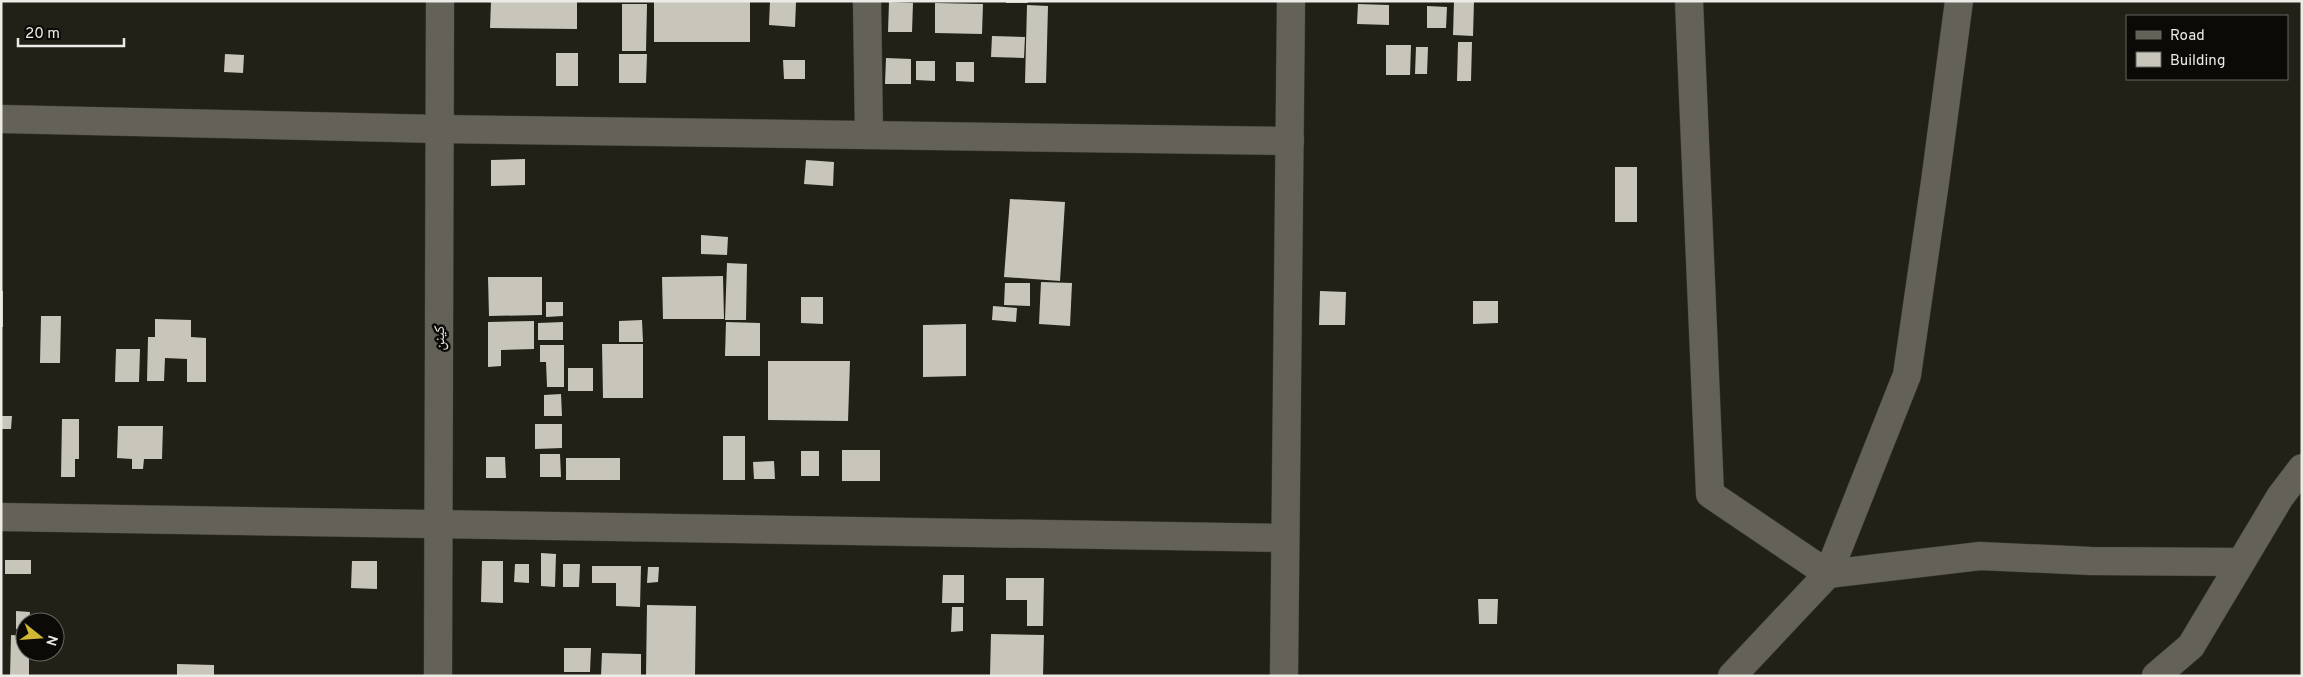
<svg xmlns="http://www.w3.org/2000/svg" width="2303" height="677" font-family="Overpass,'Noto Naskh Arabic',sans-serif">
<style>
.building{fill:#c8c6bb}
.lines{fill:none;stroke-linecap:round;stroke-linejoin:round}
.street-casing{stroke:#3e3c36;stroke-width:29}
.street{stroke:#646258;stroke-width:28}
.labels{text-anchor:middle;stroke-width:5;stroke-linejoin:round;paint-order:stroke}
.street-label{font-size:15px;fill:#edebe6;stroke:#0b0a07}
</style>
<rect width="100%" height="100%" fill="#222118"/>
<!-- building -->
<g class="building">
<path d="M491,1L577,2V29L490,28Z"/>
<rect x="654" y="1" width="96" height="41"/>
<path d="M770,1L796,2L795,27L769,25Z"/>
<path d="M1006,1H1027L1028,3H1006Z"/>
<path d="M1454,1H1474L1473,36L1453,35Z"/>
<path d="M889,2L913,3L912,32H888Z"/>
<path d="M935,3L983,4L982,34L935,33Z"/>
<path d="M622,4H647L646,51H622Z"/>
<path d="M1358,4L1389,5V25L1357,24Z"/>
<path d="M1027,5L1048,6L1046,83H1025Z"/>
<path d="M1427,6L1447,7L1446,28H1427Z"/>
<path d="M992,36L1025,37L1024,58L991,57Z"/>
<path d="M1458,42H1472L1471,81H1457Z"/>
<path d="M1386,45H1411L1410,75H1386Z"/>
<path d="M1416,47H1428L1427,74H1415Z"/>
<rect x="556" y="53" width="22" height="33"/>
<path d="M225,54L244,55L243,73L224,72Z"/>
<path d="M619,54H647L646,83H619Z"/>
<path d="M886,58L911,59V84H885Z"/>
<path d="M783,60H805V79H784Z"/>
<path d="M916,61H935V81L916,80Z"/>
<path d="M956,62H974V82L956,81Z"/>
<path d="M525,159V185L491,186V160Z"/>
<path d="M806,160L834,162L833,186L804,184Z"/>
<rect x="1615" y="167" width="22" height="55"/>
<path d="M1010,199L1065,202L1060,281L1004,277Z"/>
<path d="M701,235L728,237L727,255L701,254Z"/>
<path d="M727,263L747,264L746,320H725Z"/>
<path d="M723,276L724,319H663L662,277Z"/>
<path d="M488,277H542V315L489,316Z"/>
<path d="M1041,282L1072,283L1070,326L1039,324Z"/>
<path d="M1005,283H1030V306L1004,305Z"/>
<rect x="1" y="291" width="2" height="36"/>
<path d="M1320,291L1346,292L1345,325H1319Z"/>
<path d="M801,297H823V324L801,323Z"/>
<path d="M1473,301H1498V323L1473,324Z"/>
<path d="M546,302H563V316L546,317Z"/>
<path d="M993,306L1017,308L1016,322L992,320Z"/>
<path d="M41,316H61L60,363H40Z"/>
<path d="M155,319L191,320V337L206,338V382H187V359L165,358L164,381H147L148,337H155Z"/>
<path d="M642,320L643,342H619V321Z"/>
<path d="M534,321V349L501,350V366L488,367V322Z"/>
<path d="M563,322V340H538V323Z"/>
<path d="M726,322L760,323V356H725Z"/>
<path d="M966,324V376L923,377V325Z"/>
<path d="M602,344H643V398H603Z"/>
<path d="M540,345H564V387H547L546,362H540Z"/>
<path d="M116,349H140L139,382H115Z"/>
<path d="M768,361H850L848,421L768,420Z"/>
<rect x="568" y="368" width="25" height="23"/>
<path d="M561,394L562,416H544V395Z"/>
<path d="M1,416H12L11,429H1Z"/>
<path d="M62,419H79V459H75V477H61Z"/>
<path d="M535,424H562V448L535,449Z"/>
<path d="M118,426H163L162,459H144L143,469H132V459L117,458Z"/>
<rect x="723" y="436" width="22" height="44"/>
<rect x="842" y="450" width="38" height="31"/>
<rect x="801" y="451" width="18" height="25"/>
<path d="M540,454H560L561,477H540Z"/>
<path d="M486,457H505L506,478H486Z"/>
<rect x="566" y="458" width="54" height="22"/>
<path d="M774,461L775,479H754L753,462Z"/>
<path d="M541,553L556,554L555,587L541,586Z"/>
<rect x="5" y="560" width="26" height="14"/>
<path d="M352,561H377V589L351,588Z"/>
<path d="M482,561H503V603L481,602Z"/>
<path d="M515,564H529V583L514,582Z"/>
<path d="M563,564H580L579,587H563Z"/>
<path d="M592,566H641L640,607L616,606V583H592Z"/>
<path d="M648,567H659L658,582L647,583Z"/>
<path d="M943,575H964V603H942Z"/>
<path d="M1006,578H1044L1043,626H1027V600H1006Z"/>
<path d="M1478,599H1498L1497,624H1479Z"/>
<path d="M647,605L696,606L695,676H646Z"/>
<path d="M952,607H963V631L951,632Z"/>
<path d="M16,611L30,612L29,622H25V629H16Z"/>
<path d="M991,634L1044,635L1043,676L990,675Z"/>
<path d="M11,635L25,636V652H29V676H10Z"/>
<path d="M564,648H591L590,672H564Z"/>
<path d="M602,653L641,654V676H601Z"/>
<path d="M177,664L214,665V676H177Z"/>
</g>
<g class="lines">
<!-- street casing -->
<g class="street-casing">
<g id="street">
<path d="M867,1L869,135"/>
<path d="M1689,1L1710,494L1828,574L1980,556L2091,561L2241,562"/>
<path d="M1,119L439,129L1290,141"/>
<path d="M1,517L1285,538"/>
<path d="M438,676L440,1"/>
<path d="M1284,676L1291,1"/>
<path d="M1732,676L1828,574L1907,375L1935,182L1959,1"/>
<path d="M2156,676L2191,646L2280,497L2302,468"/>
</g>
</g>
<!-- street -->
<use href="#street" class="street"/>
</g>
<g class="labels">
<!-- street labels -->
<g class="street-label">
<text transform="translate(439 338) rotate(-90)" y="5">كينن</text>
</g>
</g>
<!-- border -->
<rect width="2303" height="677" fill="none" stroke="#edebe6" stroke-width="5"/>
<!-- legend -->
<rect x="2126" y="15" width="162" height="65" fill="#0b0a07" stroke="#656460"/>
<rect x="2136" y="31" width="25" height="8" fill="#646258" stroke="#656460"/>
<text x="2170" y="40" font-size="15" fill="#edebe6">Road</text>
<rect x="2136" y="52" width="25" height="15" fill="#c8c6bb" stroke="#656460"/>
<text x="2170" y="65" font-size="15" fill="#edebe6">Building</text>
<!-- north arrow -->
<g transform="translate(40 637) rotate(107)"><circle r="24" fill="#0b0a07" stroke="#656460"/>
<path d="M0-4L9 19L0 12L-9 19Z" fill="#d2b736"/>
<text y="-8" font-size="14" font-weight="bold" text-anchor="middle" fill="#edebe6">N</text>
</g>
<!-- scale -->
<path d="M18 38v8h106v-8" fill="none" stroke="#edebe6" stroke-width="2.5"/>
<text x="25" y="38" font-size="15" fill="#edebe6" stroke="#0b0a07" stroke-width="4" paint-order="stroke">20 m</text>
</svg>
